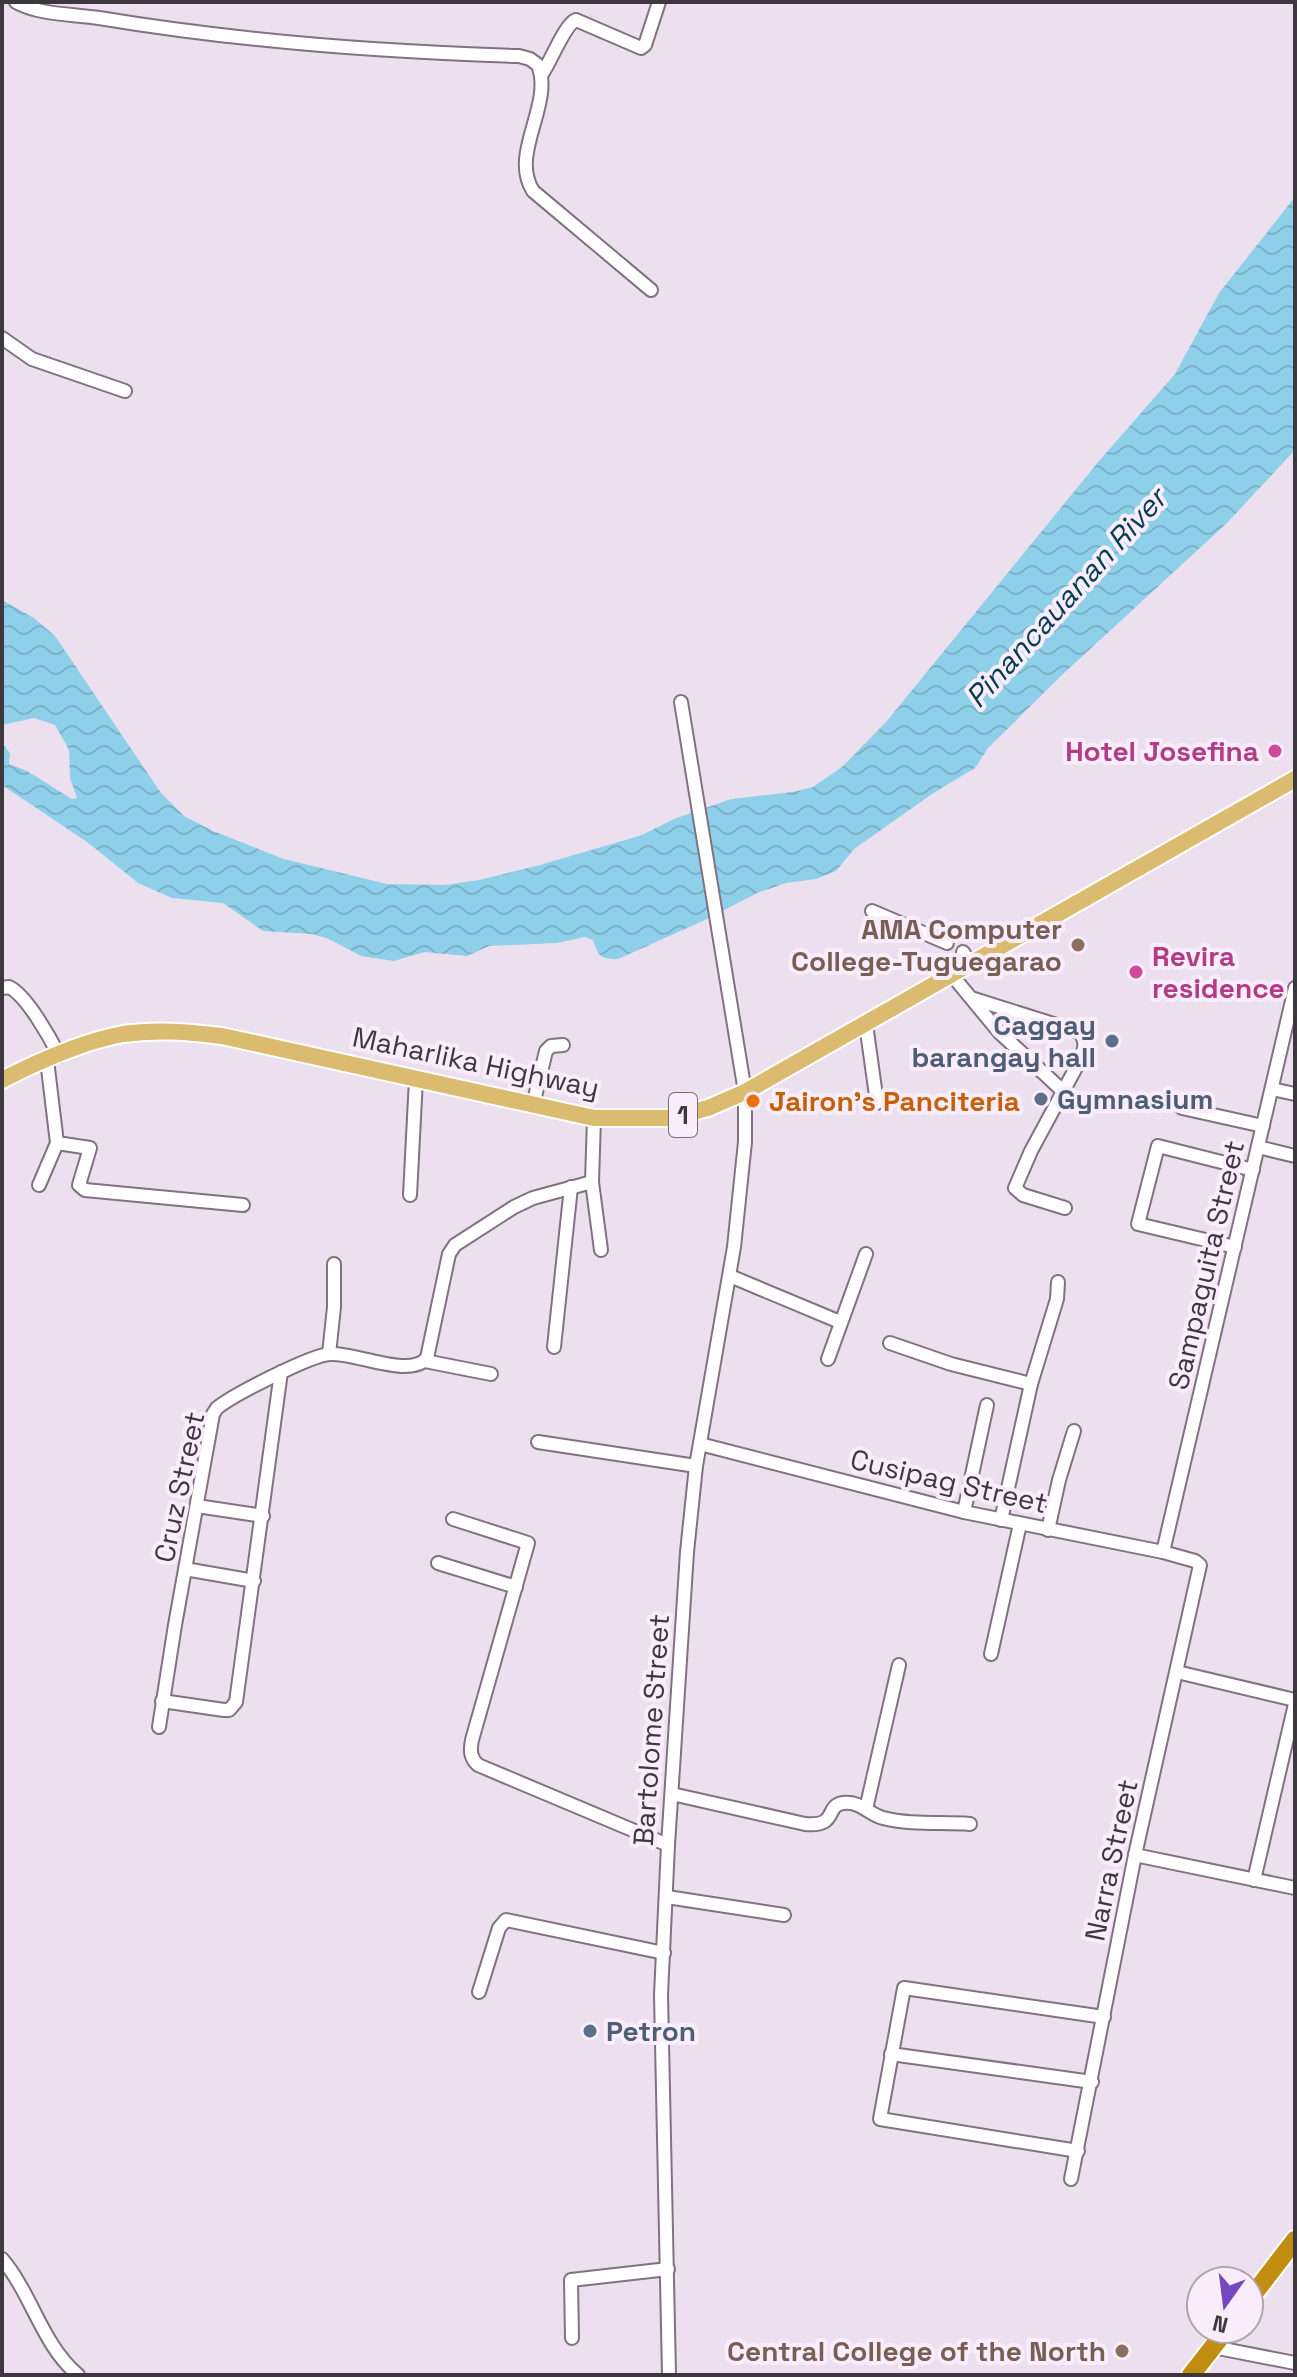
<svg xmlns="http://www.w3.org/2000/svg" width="1297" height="2377" font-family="'Space Grotesk',sans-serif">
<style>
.water{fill:url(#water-waves)}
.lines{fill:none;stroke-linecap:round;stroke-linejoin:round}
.minor-casing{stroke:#7f7380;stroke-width:16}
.major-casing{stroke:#fff;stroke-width:20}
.highway-casing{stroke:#fff;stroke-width:22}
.minor{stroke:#fff;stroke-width:12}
.major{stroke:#dabb70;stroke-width:16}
.highway{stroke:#c28e11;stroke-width:18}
.hotel-dot{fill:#d1479c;stroke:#faedfb;stroke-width:3}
.education-dot{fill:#8d6e63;stroke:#faedfb;stroke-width:3}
.service-dot{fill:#5c6f8a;stroke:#faedfb;stroke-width:3}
.food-dot{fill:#e8710a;stroke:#faedfb;stroke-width:3}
.labels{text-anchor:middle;stroke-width:8;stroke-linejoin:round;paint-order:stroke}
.shield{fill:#faedfb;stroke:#766e77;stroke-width:2}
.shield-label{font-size:26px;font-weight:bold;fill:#3d383e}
.hotel-label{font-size:28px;font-weight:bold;fill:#b23c85;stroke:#faedfb;text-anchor:end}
.education-label{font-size:28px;font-weight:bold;fill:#785e54;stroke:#faedfb;text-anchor:end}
.service-label{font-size:28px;font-weight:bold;fill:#4e5e75;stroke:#faedfb;text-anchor:start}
.street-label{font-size:28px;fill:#3d383e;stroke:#faedfb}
.food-label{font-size:28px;font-weight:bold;fill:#c56008;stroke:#faedfb;text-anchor:start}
.water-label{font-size:30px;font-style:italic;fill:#023e51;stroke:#faedfb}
</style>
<defs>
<pattern id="water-waves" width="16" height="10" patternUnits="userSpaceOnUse" patternTransform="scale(2)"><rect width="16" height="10" fill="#8ecfea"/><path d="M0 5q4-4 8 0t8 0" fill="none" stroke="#7bb2ca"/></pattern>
</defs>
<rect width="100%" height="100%" fill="#ede0ee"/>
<!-- water -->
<path class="water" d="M1295,197V450L1227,523L1063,674L988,748L975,768L932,794L854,849L836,871L816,879L786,883L757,893L705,920L618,959C599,959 599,956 593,940L585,937L557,943L489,946L467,956L425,952L394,961L361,956L329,939L312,934L263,931L223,903L172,898L138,883L87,842L2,785V743L10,753L9,764L27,771L72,799L77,798L70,778L69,750L55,725L34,718L2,725V600L34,618L55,636L161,793L184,816L213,831L284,859L387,884L445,885L479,880L540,865L642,835L674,819L731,799L793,792L813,787L842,767L887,721L1099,461L1175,374L1219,293Z"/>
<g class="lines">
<!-- minor casing -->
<g class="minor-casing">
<g id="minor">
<path d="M16,2C39,15 73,14 99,18C238,41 379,52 519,56L530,59L538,65C554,105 509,153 533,191L651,290"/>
<path d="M542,74C551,61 565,24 576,20L641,48L645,45L659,2"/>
<path d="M2,338L32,359L125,391"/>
<path d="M872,911L947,943"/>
<path d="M963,952L970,963"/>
<path d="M951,974L999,1032L1064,1092"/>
<path d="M2,988L9,987C26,995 50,1037 59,1056"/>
<path d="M974,999L1079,1032C1088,1042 1084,1050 1079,1062L1031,1151L1015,1188L1023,1195L1065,1208"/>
<path d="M866,1024L877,1103"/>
<path d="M1272,1089L1295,1094"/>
<path d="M533,1105L546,1051L551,1046L563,1045"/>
<path d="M1182,1108L1263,1126"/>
<path d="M57,1143L90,1148L79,1185L85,1190L243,1205"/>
<path d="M1258,1147L1295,1156"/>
<path d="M592,1182L601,1250"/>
<path d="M39,1185L57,1143L47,1060"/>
<path d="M410,1195L416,1079"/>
<path d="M1235,1247L1138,1224L1158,1146L1253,1170"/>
<path d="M730,1276L840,1322"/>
<path d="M890,1343L951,1364L1031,1384"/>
<path d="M554,1347L571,1187"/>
<path d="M329,1354L334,1307V1264"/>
<path d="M828,1359L866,1254"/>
<path d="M425,1361L491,1374"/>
<path d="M538,1442L696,1466"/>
<path d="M700,1444L964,1512L1163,1552L1195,1561L1200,1565L1135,1855L1071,2179"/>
<path d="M197,1506L263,1516"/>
<path d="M964,1512L987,1405"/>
<path d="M453,1519L528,1543L472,1740C470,1750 470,1758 478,1765L668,1845"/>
<path d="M1001,1520L1031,1384L1057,1299L1058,1282"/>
<path d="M1048,1530L1059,1480L1074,1431"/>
<path d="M1163,1552L1295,988"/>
<path d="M438,1563L516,1587"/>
<path d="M185,1569L254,1581"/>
<path d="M991,1654L1020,1524"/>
<path d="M1177,1672L1295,1700"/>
<path d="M162,1701L224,1710H229L236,1702L281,1372"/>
<path d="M159,1727L175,1625L213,1414L217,1408C233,1395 311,1355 330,1354C355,1352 410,1379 427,1358L449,1254L455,1245L514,1207L533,1198L592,1182L594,1118"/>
<path d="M672,1794L805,1824C839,1827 824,1806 843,1803C861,1801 868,1814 883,1818C910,1825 942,1822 970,1824"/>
<path d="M866,1809L899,1665"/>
<path d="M1135,1855L1295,1888"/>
<path d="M1254,1880L1295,1704"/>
<path d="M667,1897L784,1915"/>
<path d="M479,1992L499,1928L506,1920L664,1953"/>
<path d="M891,2054L1092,2082"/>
<path d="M1078,2151L880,2119L904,1988L1104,2017"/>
<path d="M2,2259C32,2294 42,2345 78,2375"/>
<path d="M572,2338L571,2280L668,2269"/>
<path d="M1213,2347L1295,2363"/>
<path d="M669,2375L661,1995L668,1845L687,1552L696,1466L734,1247L745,1142V1092L681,702"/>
</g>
</g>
<!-- major casing -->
<g class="major-casing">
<path id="major" d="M2,1080C37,1062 85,1041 123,1034C157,1029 189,1032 222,1036L594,1118H669L708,1108L745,1092L1295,779"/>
</g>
<!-- highway casing -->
<g class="highway-casing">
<g id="highway">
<path d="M1249,2300L1295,2240"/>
<path d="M1191,2375L1227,2329"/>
</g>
</g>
<!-- minor -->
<use href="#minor" class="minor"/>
<!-- major -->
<use href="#major" class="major"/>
<!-- highway -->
<use href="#highway" class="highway"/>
</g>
<!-- markers -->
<g class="hotel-dot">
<circle cx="1275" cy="751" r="8"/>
<circle cx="1136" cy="972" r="8"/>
</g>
<g class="education-dot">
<circle cx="1078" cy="945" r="8"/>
<circle cx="1122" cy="2351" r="8"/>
</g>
<g class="service-dot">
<circle cx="1112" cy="1041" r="8"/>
<circle cx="1041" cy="1099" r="8"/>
<circle cx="590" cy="2031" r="8"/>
</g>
<circle class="food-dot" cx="753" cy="1101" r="8"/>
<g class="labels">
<!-- shield labels -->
<rect class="shield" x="669" y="1093" width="28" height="44" rx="6"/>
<g class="shield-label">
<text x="683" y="1124">1</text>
</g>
<!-- hotel labels -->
<g class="hotel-label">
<text x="1259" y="761">Hotel Josefina</text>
<text x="1152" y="966" text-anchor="start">Revira<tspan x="1152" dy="32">residence</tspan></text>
</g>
<!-- education labels -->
<g class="education-label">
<text x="1062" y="939">AMA Computer<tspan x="1062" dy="32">College-Tuguegarao</tspan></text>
<text x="1106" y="2361">Central College of the North</text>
</g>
<!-- service labels -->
<g class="service-label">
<text x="1096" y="1035" text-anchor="end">Caggay<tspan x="1096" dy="32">barangay hall</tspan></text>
<text x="1057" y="1109">Gymnasium</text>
<text x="606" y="2041">Petron</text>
</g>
<!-- street labels -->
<g class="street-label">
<text transform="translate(476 1062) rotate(12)" y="10">Maharlika Highway</text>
<text transform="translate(1206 1265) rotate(-77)" y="10">Sampaguita Street</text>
<text transform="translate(949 1481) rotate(13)" y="10">Cusipag Street</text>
<text transform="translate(179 1487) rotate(-78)" y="10">Cruz Street</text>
<text transform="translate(651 1730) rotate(-86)" y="10">Bartolome Street</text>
<text transform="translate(1111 1860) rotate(-78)" y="10">Narra Street</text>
</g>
<!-- food labels -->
<g class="food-label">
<text x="769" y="1111">Jairon's Panciteria</text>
</g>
<!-- water labels -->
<g class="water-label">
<text transform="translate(1066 598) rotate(-48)" y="10">Pinancauanan River</text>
</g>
</g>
<!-- border -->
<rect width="1297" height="2377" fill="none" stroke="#3d383e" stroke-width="8"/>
<!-- north arrow -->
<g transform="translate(1225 2305) rotate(194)"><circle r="38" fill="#faedfb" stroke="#aea5af" stroke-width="2"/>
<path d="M0-6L14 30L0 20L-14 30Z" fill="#7548c1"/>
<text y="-12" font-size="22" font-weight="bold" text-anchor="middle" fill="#3d383e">N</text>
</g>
</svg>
